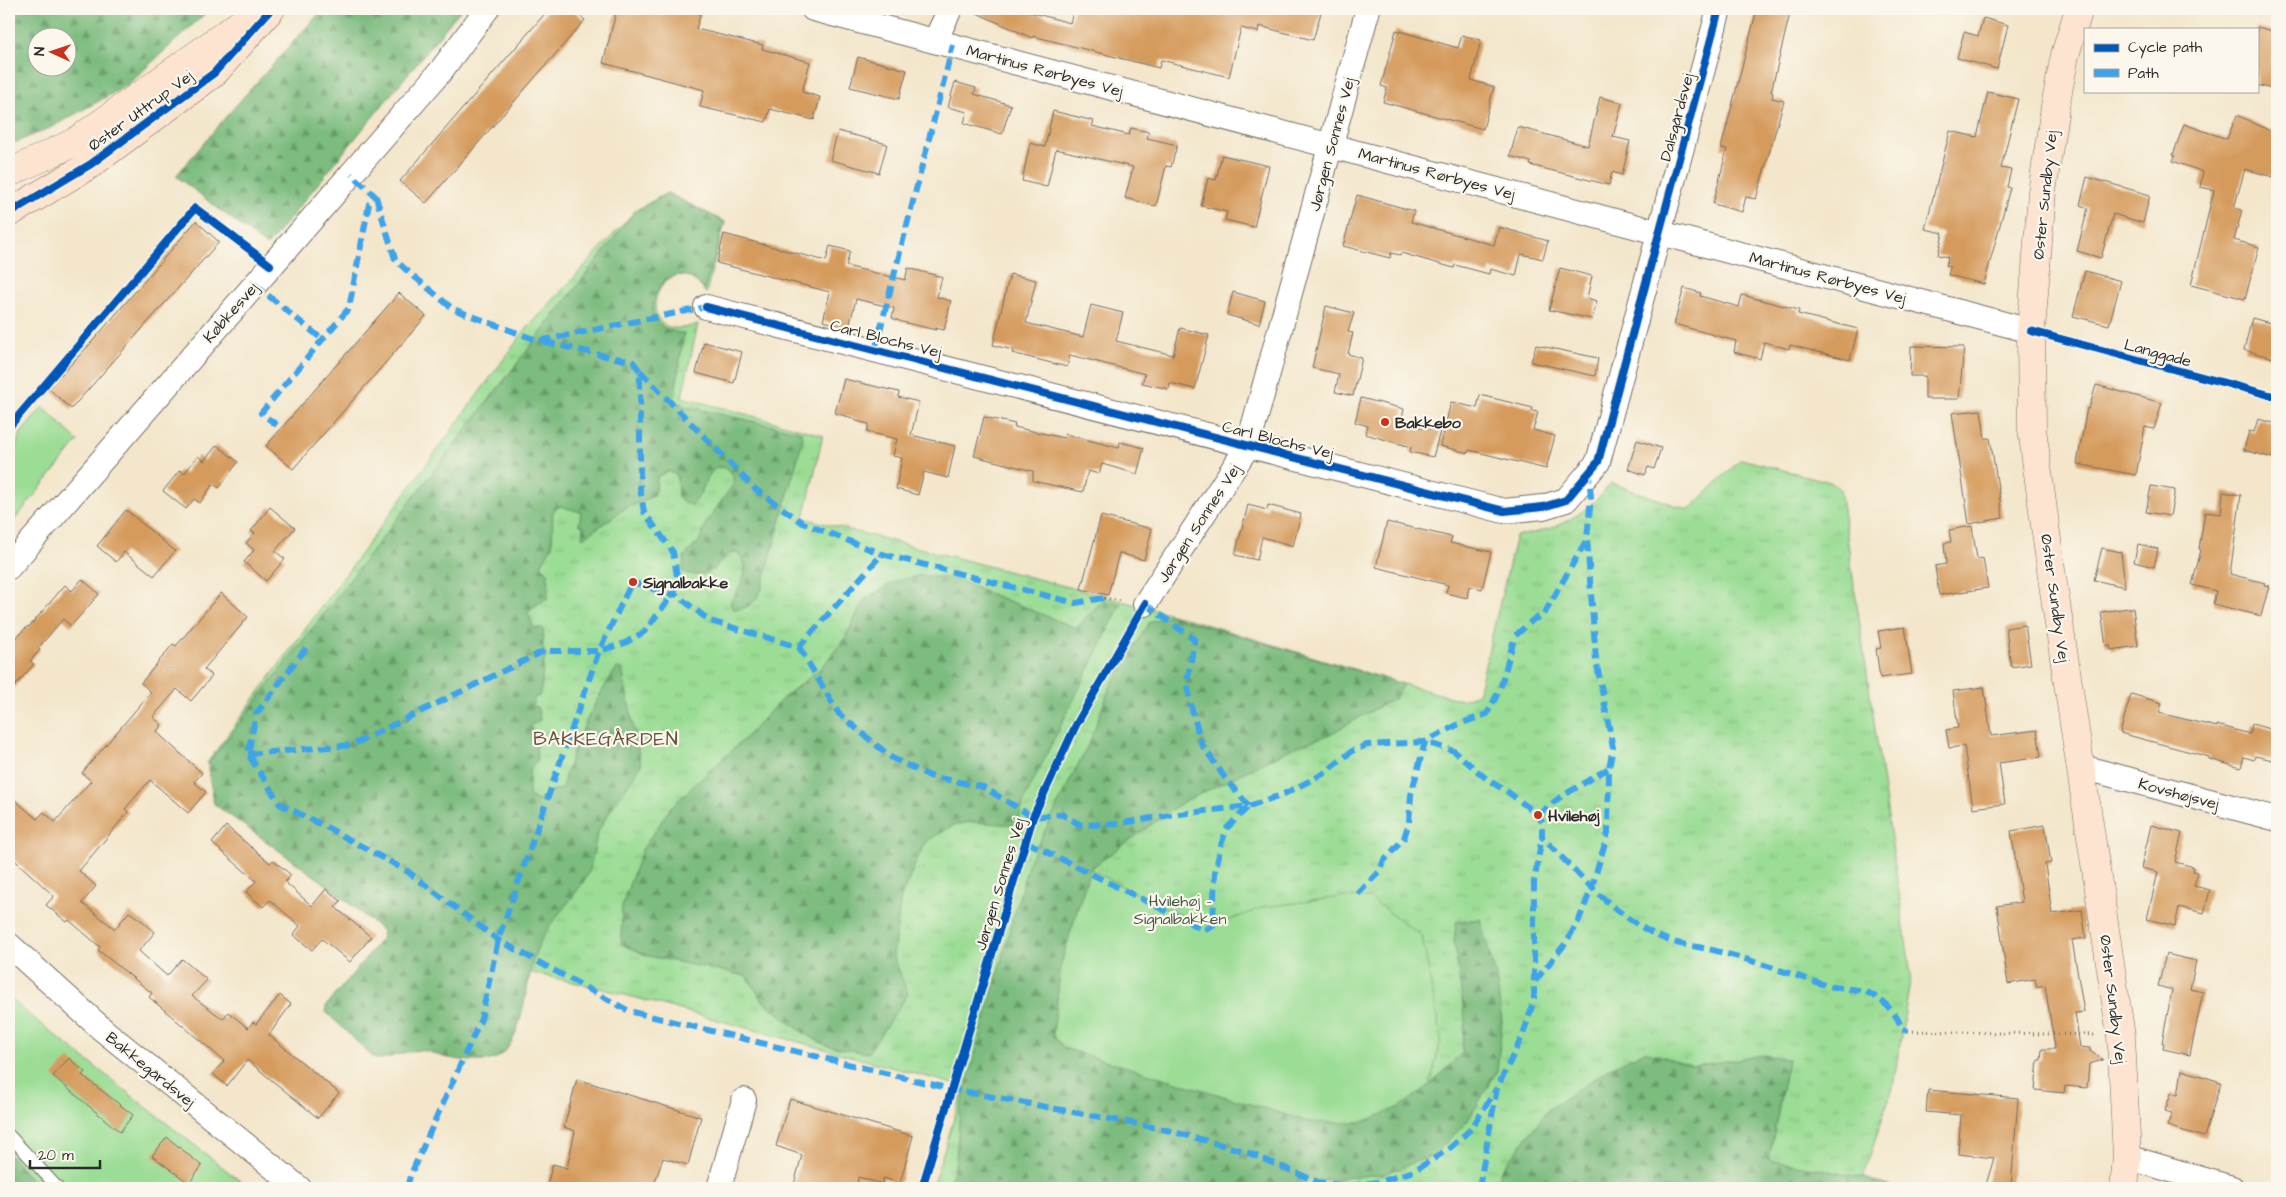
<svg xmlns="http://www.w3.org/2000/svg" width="2286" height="1197" font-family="'Architects Daughter',sans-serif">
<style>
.grass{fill:url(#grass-tufts);stroke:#638460}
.forest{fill:url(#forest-firs);stroke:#547454;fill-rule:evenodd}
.garden{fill:#9bdd95;stroke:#638460}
.building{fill:#d59b5d}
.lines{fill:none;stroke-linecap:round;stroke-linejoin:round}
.lane-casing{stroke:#716c63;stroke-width:13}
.street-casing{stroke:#716c63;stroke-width:26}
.secondary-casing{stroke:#716c63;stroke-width:29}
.path{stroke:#716c63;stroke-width:3;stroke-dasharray:1 4;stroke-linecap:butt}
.lane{stroke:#fff;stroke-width:11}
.street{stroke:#fff;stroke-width:24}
.secondary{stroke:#fde4d1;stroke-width:28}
.quiet{stroke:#3ea3eb;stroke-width:6;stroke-dasharray:12 6;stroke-linecap:butt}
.cycleway-casing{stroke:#fbf7ec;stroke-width:11}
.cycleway{stroke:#0057b8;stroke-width:8}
.poi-dot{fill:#c8321e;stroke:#fbf7ec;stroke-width:2}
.labels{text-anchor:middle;stroke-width:4.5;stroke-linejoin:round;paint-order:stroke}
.street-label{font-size:16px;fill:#2b2b2b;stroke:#fbf7ec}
.poi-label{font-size:16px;font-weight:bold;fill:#2b2b2b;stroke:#fbf7ec;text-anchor:start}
.park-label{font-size:16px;fill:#475846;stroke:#fbf7ec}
.quarter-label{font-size:19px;letter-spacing:1px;fill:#66523c;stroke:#fbf7ec}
</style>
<defs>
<pattern id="grass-tufts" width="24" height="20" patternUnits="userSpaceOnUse" patternTransform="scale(1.25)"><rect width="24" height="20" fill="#9bdd95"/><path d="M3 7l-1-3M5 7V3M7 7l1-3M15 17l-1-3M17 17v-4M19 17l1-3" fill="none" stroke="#86be81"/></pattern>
<pattern id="forest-firs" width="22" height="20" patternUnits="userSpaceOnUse" patternTransform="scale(1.25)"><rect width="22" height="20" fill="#7cbc7e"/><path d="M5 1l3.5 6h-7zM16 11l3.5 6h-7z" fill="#669967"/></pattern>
</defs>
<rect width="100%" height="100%" fill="#fbf7ec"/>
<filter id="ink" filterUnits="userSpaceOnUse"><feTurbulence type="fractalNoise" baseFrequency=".02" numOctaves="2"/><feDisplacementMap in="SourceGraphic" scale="10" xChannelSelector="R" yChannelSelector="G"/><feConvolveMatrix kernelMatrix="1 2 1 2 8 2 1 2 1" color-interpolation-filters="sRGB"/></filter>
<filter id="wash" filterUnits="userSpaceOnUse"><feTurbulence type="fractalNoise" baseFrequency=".0096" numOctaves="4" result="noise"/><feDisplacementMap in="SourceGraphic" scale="20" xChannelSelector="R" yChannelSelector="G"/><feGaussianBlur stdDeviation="1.12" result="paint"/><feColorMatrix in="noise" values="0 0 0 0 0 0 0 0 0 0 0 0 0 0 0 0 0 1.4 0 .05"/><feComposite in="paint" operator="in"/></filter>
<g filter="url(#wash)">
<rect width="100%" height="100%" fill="#f3e6cb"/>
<!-- grass -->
<path class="grass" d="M667,193L725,222L706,293C662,231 622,352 698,324L682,397L823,435L804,518L1175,615L1403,684L1461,700L1478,694L1516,536C1556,531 1587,515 1611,483L1689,510L1741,459L1834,483L1840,489L1911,975L1893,1087L1859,1188H932L964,1087L596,987L399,944L207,763L523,333L635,211Z"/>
<!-- forest -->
<g class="forest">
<path d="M9,9H210L126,86L50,128L9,145ZM38,38H68V68H38Z"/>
<path d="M323,9H461L267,246L176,176L230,112Z"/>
<path d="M667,193L725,222L704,290C669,241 620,330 684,333L674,400L684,406L801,432L803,439L761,591C754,603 748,610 733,609L730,603C739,586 754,570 738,553H730C715,567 706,581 683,572L684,557L700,540L707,521L733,485V475L727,468L716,467C704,477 704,494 692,505L685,503L678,497L677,475L668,471L657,477L656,489L651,497L624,509L585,537H582L583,526L579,524L581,512L560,506L553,511L552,546L541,565L548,572V598L535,606L528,613L534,628H543V649L546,654C541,668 544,682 539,696L534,698L533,706L538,708L540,720L530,726L533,732L537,733L536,746L537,761L529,769V797L539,801L550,791L562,789C570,751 594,700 617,668L622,669L641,765C628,786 611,807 600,828C592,844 595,864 585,879C571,903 546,924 536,951C526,978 524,1039 500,1056C487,1065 458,1060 444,1057C438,1056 432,1052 426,1051C409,1047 392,1060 375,1059L326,1012V1006L382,938L383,931L323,882L214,804L209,774V762L635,211Z"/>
<path d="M921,575L954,579L1076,628L1103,600L1121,604L1025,798L1017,825L971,822L954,825L925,842L901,897L893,955L908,994L868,1053L827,1046L802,1032L764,1002L746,976L648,956L621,944L622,905L642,850L671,807L744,739L783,698L822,667L845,638L864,600L893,582Z"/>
<path d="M1168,615L1403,684L1395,698L1328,735L1293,748L1178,805L1090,869L1061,964L1053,1036L1064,1048L1310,1122L1430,1085L1462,1053L1465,1020L1454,942L1456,922L1480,919L1496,977L1502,1022L1497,1071L1467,1122L1434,1155L1384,1174L1304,1182L1302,1188H948L956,1160L960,1109L1029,862L1090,741L1110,687L1149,623Z"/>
<path d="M1645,1051L1694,1066L1764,1055L1788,1059L1769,1160L1861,1177L1895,1188H1497L1500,1172L1549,1109L1610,1068Z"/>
<path d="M9,1154L38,1188H9Z"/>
</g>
<!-- garden -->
<g class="garden">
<path d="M43,407L78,441L12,523L9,520V464L21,433Z"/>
<path d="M1090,869C1118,883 1189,925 1217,925L1264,907L1341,897L1370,898L1422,936L1441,1039L1430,1085L1400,1107L1360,1123L1310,1122L1064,1048L1053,1036L1061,964Z"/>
<path d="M9,996L23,1010L249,1188H38L9,1154Z"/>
</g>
<g id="blocks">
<!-- building -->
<g class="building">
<path d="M549,9H571L585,20L426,203L400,181Z"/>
<path d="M617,9H689L701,12L696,29L763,45L762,49L810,62L802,92L820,97L814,120L770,109L766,122L700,107L704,90L603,63Z"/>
<path d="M968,9H1019L1070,23L1074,9H1322L1313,40L1259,26L1258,32L1241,28L1229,77L1161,60L1159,68L1033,36L1032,38Z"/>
<path d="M1757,9H1791L1771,92L1773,93L1772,98L1784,101L1756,199L1746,197L1742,212L1713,204L1727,149L1721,148Z"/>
<path d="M1983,18L2008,25L1997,69L1957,58L1964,32L1978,36Z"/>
<path d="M2257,27L2277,32V90L2257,85Z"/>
<path d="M1396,30L1458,48L1462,35L1481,40L1471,80L1494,87L1483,129L1383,102L1387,88L1381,86Z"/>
<path d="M858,57L907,70L899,99L850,87Z"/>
<path d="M955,82L976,88L974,94L1011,105L1002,134L964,123L967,112L948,107Z"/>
<path d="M1988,92L2018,99L2001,168L2011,170L2007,187L2010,188L1984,284L1948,275L1950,267L1946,266L1948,257L1938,255L1943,233L1925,229L1950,131L1977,137Z"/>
<path d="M1600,97L1622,103L1613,137L1630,141L1622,175L1612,172L1609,185L1530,165L1531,162L1510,156L1518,127L1588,146Z"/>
<path d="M1053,111L1094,121L1092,126L1129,135L1131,128L1149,132L1147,138L1177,145L1171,167L1166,166L1156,206L1125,198L1133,167L1056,149L1047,187L1022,181L1030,143L1045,147Z"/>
<path d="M2237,115L2277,134V178L2245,169L2234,208L2242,210L2234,240L2259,247L2245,299L2191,285L2214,190L2200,187L2203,172L2173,161L2175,156L2173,155L2184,124L2227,139Z"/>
<path d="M838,131L887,144L879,173L830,160Z"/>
<path d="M1222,155L1269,166L1254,227L1225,220L1227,212L1201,206L1208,178L1216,180Z"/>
<path d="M2087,177L2150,195L2143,223L2113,214L2101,258L2077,251L2088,208L2080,205Z"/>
<path d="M1357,195L1414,211L1411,222L1494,245L1499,227L1548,241L1543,259L1521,254L1516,276L1490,269L1489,274L1455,265L1454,268L1401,253L1400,255L1391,253L1390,258L1343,246Z"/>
<path d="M196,221L219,242L71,409L46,386L58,373L61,375L91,343Z"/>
<path d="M724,234L826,261L830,246L850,251L846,266L905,280L908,268L942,277L937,297L951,301L944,330L936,328V330L902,322L892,318L894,308L856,299L849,327L823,321L830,292L717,263Z"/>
<path d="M1560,268L1592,276L1587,298L1597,301L1592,319L1549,310Z"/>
<path d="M2085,271L2121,281L2109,325L2073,316Z"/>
<path d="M1010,274L1036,280L1026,323L1083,337L1091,305L1123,313L1116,341L1173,355L1180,328L1209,335L1195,389L1170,383L1169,389L1142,383L1145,374L1070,355L1067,367L1012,353L1013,350L993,345Z"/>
<path d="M1684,288L1701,293L1700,296L1739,307L1742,295L1799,310L1798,314L1858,329L1850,360L1790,345L1789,349L1764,342L1760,359L1734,352L1736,341L1674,324Z"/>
<path d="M1233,292L1265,301L1259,324L1227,315Z"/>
<path d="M399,293L426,316L293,469L266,446Z"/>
<path d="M1326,306L1354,313L1348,332L1353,333L1348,354L1362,358L1353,396L1335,392L1339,374L1312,368Z"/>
<path d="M2252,318L2277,325V359L2244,350Z"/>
<path d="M704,342L742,352L734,383L696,373Z"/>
<path d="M1536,345L1598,358L1595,376L1531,362Z"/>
<path d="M1911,346L1964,347L1959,399H1925V376H1910Z"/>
<path d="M844,379L899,392L898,397L919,402L911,435L955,446L948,478L924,472L918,495L896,489L902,458L893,456L897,439L867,432L869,424L856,421V419L835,413Z"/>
<path d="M2096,385L2162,403L2154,429L2145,427L2136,475L2077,464L2087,408L2089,409Z"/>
<path d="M1480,395L1533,408L1532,411L1538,412L1533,430L1555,436L1546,469L1469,450L1468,453L1440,446L1451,402L1477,408Z"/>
<path d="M1361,398L1404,409L1401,423L1440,431L1433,457L1410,452L1411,447L1365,434L1368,426L1355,422Z"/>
<path d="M1981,410L1985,438H1990L2003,518L1969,524L1952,413Z"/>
<path d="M984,417L1015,424L1014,427L1064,438L1065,434L1119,448L1120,442L1144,448L1137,474L1102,464L1099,474L1088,471L1083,492L1033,481V471L974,456Z"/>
<path d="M2258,419L2277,424V459L2244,450L2249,431L2254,432Z"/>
<path d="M1637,440L1661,448L1654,469L1648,467L1645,475L1628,469Z"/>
<path d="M217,445L238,462L219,488L213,484L200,503L194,499L186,509L163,491L180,470L184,474L198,456L204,461Z"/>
<path d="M2151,486L2175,490L2170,516L2146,512Z"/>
<path d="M2223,492L2241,495L2230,574L2265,583L2264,585L2269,586L2261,616L2213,604L2216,591L2192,585L2201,550L2199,549L2205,512L2221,514Z"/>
<path d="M1248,505L1267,510L1268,505L1301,514L1293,546L1262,537L1257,560L1235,555Z"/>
<path d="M270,507L295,528L275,551L285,559L266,581L244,562L254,550L246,543L255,533L251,531Z"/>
<path d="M126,510L175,551L154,576L124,552L116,562L97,546Z"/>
<path d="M1101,516L1152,529L1144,560L1119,553L1108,595L1081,589Z"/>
<path d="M1387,522L1452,537L1450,543L1491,552L1482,589L1469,586L1467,598L1446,593L1448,585L1376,567Z"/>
<path d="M1972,526L1977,559L1983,558L1988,588L1939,595L1935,566L1946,564L1944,543L1951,542L1949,530Z"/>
<path d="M2138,544L2158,549L2154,567L2134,562Z"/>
<path d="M2102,548L2121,552L2125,587L2094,580Z"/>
<path d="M82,579L99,594L71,626L63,619L38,648L40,650L30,661L34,664L9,693V644L28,626L29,627L65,585L72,591Z"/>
<path d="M221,593L248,617L204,669L212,676L191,701L177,689L153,717L162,725L157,731L161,736L202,773L194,782L206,792L188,813L150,780L125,809L128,812L79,871L96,886L82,903L115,929L129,912L141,920L155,932L139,951L167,976L182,959L207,980L192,996L223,1019L228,1012L248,1028L253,1022L256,1024L280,995L291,1004L269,1035L339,1093L318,1118L247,1060L227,1086L213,1074L224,1061L149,997L152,993L98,950L100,947L69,920L67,922L46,905L54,896L9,855V795L37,819L44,812L55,822L91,781L82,773L151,692L141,683L173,644L176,646Z"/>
<path d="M2128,608H2133L2138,646L2111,650L2110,645L2106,646L2101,612Z"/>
<path d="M2025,625L2031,664L2011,667L2006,628Z"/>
<path d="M1905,627L1912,674L1880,678L1876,649L1881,648L1878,631Z"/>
<path d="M1984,687L1991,736L2037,730L2041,757L1999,763L2005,804L1973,808L1964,746L1949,748L1946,730L1958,728L1953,691Z"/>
<path d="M2131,694L2162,703L2159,713L2217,727V725L2250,734L2252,724L2277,731V761L2255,756L2254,760L2244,757L2241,768L2209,759V757L2120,733Z"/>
<path d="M2045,825L2051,863L2045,864L2052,914L2082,910L2086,938L2072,940L2084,1012L2075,1013L2080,1047L2090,1048V1051L2103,1060L2089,1064L2087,1088L2065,1086L2064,1093L2035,1090L2038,1060H2041L2042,1049H2055L2045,985L2037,987L2035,979L2008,984L1997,906L2022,902L2011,831Z"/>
<path d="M2151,825L2182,833L2175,862L2194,867L2193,871L2198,872L2194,886L2210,890L2204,913L2179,907L2175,926L2147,919L2158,872L2141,868Z"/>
<path d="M226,826L270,863L273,860L291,875L285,882L312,906L326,889L341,901L335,907L371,937L350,962L322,939L312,950L293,935L300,926L270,900L263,907L246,892L256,881L212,843Z"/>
<path d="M2166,954L2196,961L2190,989L2203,992L2190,1055L2163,1049L2164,1043H2162L2172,990L2158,986Z"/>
<path d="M69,1058L85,1072L82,1075L133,1115L120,1132L53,1076Z"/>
<path d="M2182,1070L2221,1082L2204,1137L2167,1126L2172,1113L2165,1111L2171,1093L2178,1095Z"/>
<path d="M577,1079L701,1117L688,1165L663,1158L653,1188H546L553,1164L567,1168L575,1131L564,1127Z"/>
<path d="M1928,1090L2018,1098L2011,1188H1985L1994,1158L1958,1154L1961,1115L1926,1112Z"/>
<path d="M790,1099L913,1136L900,1183L883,1178L882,1184L858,1177L857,1188H793L802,1155L776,1146Z"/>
<path d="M167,1137L202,1166L189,1183L152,1156Z"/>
</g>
</g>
</g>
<g filter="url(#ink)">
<use href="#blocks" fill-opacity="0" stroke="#716c63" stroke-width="1"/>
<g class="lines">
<!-- lane casing -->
<g class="lane-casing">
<path id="lane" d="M9,1135L58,1188"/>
</g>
<!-- street casing -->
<g class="street-casing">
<g id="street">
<path d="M813,9L2031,331"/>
<path d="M935,41L950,9"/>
<path d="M706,307L1504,511L1543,507L1566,500L1598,462L1719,9"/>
<path d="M9,567L440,72L487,9"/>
<path d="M1145,604L1248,446L1368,9"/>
<path d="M2082,767L2277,819"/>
<path d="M9,945L103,1030L299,1188"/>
<path d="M2127,1157L2232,1188"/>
<path d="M719,1188L744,1100"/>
</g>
</g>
<!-- secondary casing -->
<g class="secondary-casing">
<g id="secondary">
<path d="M2079,9L2065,55L2055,107L2042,192L2031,331L2032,429L2053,584L2121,1036L2127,1157L2124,1188"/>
<path d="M9,173L75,142L248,18"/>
<path d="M9,213L91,164L214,73L271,9"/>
</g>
</g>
<!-- path -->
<g class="path">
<path d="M1104,598L1122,601"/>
<path d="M1908,1031L2095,1035"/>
</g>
<!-- lane -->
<use href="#lane" class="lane"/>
<!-- street -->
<use href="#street" class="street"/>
<!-- secondary -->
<use href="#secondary" class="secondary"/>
<!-- quiet -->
<g class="quiet">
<path d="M376,197L395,259L404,268L453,309L539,341L706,307"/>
<path d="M254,284L323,340"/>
<path d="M544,342L633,362L640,371V488L644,512L673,552L677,576L674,593"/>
<path d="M875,350L953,45"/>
<path d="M640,371L755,489L803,523L882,554"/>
<path d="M277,425L261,413L349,308L369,204L376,197L351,174"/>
<path d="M1145,604L1195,640L1187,681L1190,702L1201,743L1227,781L1249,806"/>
<path d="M799,647L839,714L892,758L930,776L983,787L1033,817L1061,814L1081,825L1116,824L1171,815L1249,806L1284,794L1323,774L1352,751L1367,745L1425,742L1454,751L1488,780L1508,792L1538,815L1542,822V837C1578,873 1613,915 1660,937C1679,946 1700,946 1720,952C1756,961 1792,975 1829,986C1840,989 1855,988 1866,992C1883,999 1897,1013 1902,1029L1908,1031"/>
<path d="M306,648L256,714L248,754L280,804L328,828L407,871L498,940L629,1011L951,1089L1163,1129L1244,1151L1318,1182L1352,1186L1382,1181L1411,1172L1432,1160L1451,1147L1471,1129L1497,1088"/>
<path d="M248,754L352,745L544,651H599L625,643L644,632L672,595"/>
<path d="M1538,815L1559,798L1609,768"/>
<path d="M1027,842L1204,930L1213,926L1215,873L1221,845L1227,828L1249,806"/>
<path d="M1358,894L1380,871L1383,862L1404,838L1409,822L1411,795L1425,742L1459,724L1487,714L1500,689L1515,636L1534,619L1543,616L1587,539"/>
<path d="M1535,981L1565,944L1579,920L1592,887L1608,833L1609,768L1613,748L1596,660L1587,539L1591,497L1589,475"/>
<path d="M407,1188L410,1176L481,1019L498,940L599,651L630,586L635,583L672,595L674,593L710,621L799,647L882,554L1075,603L1104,598"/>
<path d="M1479,1188L1497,1088L1523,1035L1534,1000V882L1542,837"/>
</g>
<!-- cycleway casing -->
<g class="cycleway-casing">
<g id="cycleway">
<path d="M9,213L91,164L214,73L271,9"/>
<path d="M706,307L1504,511L1543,507L1566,500L1598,462L1719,9"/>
<path d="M2031,331L2277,397"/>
<path d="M9,427L195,208L270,265"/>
<path d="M922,1188L1033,817L1076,725L1145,604"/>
</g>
</g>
<!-- cycleway -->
<use href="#cycleway" class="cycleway"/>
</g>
</g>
<!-- markers -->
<g class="poi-dot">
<circle cx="1385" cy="422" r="5"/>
<circle cx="633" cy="582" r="5"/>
<circle cx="1538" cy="815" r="5"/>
</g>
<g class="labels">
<!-- street labels -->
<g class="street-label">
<text transform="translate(1045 70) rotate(15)" y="6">Martinus Rørbyes Vej</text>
<text transform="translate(140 110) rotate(-36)" y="6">Øster Uttrup Vej</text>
<text transform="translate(1676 117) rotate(-75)" y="6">Dalsgårdsvej</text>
<text transform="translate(1331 144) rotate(-75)" y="6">Jørgen Sonnes Vej</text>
<text transform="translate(1437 173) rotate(15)" y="6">Martinus Rørbyes Vej</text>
<text transform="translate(2044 195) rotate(-84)" y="6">Øster Sundby Vej</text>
<text transform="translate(1828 277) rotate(15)" y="6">Martinus Rørbyes Vej</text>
<text transform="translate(230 312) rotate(-49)" y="6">Købkesvej</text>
<text transform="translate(886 338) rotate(14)" y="6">Carl Blochs Vej</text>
<text transform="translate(2158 352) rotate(15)" y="6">Langgade</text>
<text transform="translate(1278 439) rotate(14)" y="6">Carl Blochs Vej</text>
<text transform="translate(1198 523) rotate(-57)" y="6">Jørgen Sonnes Vej</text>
<text transform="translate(2056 598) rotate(82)" y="6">Øster Sundby Vej</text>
<text transform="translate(2179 793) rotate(15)" y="6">Kovshøjsvej</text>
<text transform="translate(999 884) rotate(-73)" y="6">Jørgen Sonnes Vej</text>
<text transform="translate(2114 999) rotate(83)" y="6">Øster Sundby Vej</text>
<text transform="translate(151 1069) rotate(39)" y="6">Bakkegårdsvej</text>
</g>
<!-- poi labels -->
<g class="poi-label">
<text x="1395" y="428">Bakkebo</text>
<text x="643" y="588">Signalbakke</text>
<text x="1548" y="821">Hvilehøj</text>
</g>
<!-- park labels -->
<g class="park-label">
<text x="1180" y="906">Hvilehøj -<tspan x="1180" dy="18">Signalbakken</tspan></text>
</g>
<!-- quarter labels -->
<g class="quarter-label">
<text x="606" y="745">BAKKEGÅRDEN</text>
</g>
</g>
<!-- margin -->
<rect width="2286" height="1197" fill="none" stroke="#fbf7ec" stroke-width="30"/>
<!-- legend -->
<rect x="2084" y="28" width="175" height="65" fill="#fbf7ec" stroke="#a8a59f"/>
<rect x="2094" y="44" width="25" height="8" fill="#0057b8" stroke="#a8a59f"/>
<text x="2128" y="52" font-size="15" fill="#2b2b2b">Cycle path</text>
<rect x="2094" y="69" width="25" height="8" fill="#3ea3eb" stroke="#a8a59f"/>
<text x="2128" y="78" font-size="15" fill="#2b2b2b">Path</text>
<!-- north arrow -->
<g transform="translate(52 52) rotate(273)"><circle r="24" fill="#fbf7ec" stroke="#a8a59f"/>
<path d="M0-4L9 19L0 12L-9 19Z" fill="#c8321e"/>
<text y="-8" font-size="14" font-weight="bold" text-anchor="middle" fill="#2b2b2b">N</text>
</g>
<!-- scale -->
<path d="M30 1160v8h70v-8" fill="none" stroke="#2b2b2b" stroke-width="2.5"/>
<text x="38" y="1160" font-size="15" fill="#2b2b2b" stroke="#fbf7ec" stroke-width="4" paint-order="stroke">20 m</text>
</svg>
